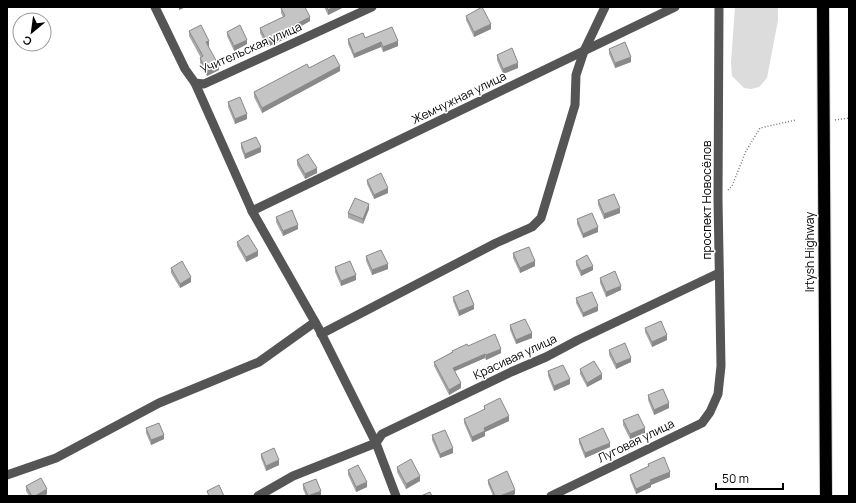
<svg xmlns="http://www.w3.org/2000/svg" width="856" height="503" font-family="Manrope,sans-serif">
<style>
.green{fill:#dcdcdc}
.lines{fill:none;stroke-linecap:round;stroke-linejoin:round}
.highway-casing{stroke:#dbdbdb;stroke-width:14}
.path{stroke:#777;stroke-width:1.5;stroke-dasharray:1 2;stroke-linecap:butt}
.minor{stroke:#555;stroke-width:9}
.highway{stroke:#000;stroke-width:12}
.wall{fill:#a9a9a9}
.shaded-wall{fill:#898989}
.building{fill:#c4c4c4;stroke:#898989}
.labels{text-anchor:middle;stroke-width:3;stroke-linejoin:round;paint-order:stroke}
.street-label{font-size:12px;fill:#000;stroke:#fff}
</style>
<rect width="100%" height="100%" fill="#fff"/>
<!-- green -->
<path class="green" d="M735,7H778V20L767,78L759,87L751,89L744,88L732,76L731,63Z"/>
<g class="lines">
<!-- highway casing -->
<g class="highway-casing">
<path id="highway" d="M823,7L826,496"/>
</g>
<!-- path -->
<g class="path">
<path d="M835,120L849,118"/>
<path d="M728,190L732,186L746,151L760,128L796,120"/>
</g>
<!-- minor -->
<g class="minor">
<path d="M155,7L185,69L195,83L204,84L372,7"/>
<path d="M195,83L252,211L319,329L376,443L293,476L258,496"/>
<path d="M252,211L675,7"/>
<path d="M321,334L496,243L532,227L541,218L575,105L576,75L584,51L605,7"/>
<path d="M7,475L56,458L159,403L259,362L315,322"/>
<path d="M396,496L376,443L382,434L511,372L546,357L578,340L719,273"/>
<path d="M551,496L702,423L710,412L718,394L721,366L718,199L719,7"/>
</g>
<!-- highway -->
<use href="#highway" class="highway"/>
</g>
<!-- wall -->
<g class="wall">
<path d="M324,7H344L328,15Z"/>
<path d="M281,8L310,21L287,34V38L267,47L260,33V28L283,17L281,13Z"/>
<path d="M466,16L491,29L474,37L466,20Z"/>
<path d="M189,31L209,46H208L219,70L207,76L200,63V58H201L189,36Z"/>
<path d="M227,32L247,44L234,51L227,36Z"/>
<path d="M365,38L398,46L383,52L381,47L354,58L348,44V39Z"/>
<path d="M609,49L631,62L615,68L609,54Z"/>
<path d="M497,55L518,68L503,74L497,60Z"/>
<path d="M309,68L340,71L262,113L254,97V92Z"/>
<path d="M228,102L247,119L235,124L228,107Z"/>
<path d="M241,143L261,152L245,159L241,148Z"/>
<path d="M297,160L317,173L305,179L297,165Z"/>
<path d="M367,180L388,193L374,199L367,184Z"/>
<path d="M598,200L620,213L604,219L598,205Z"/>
<path d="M369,209L363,224L348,218V213Z"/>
<path d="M276,217L298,229L283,236L276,222Z"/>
<path d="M577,219L598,232L583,238L577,224Z"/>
<path d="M237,242L258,256L246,262L237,246Z"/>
<path d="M513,253L535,266L520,273L513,258Z"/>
<path d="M366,256L388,269L372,275L366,261Z"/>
<path d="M576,261L593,270L581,276L576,265Z"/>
<path d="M335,267L356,280L341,286L335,272Z"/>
<path d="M171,268L191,282L180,288L171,273Z"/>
<path d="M600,278L621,290L606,297L600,283Z"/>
<path d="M453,297L474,309L459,316L453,301Z"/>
<path d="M576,298L598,311L583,317L576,303Z"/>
<path d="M510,325L532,338L516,344L510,330Z"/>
<path d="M645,328L667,340L652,347L645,332Z"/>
<path d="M468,346L501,353L486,360L485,358L455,371L461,388L449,395L434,366V362L452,352V351Z"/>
<path d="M609,350L631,362L616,369L609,355Z"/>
<path d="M580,369L602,379L587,387L580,374Z"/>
<path d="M548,371L570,384L554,391L548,376Z"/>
<path d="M648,395L669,408L654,415L648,400Z"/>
<path d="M484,406L509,421L485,432V436L472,442L464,423V419L484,410Z"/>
<path d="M623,420L645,433L630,439L623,425Z"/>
<path d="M146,428L164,439L151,445L146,433Z"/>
<path d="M432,435L453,453L440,458L432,440Z"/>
<path d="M579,439L610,447L585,458L579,443Z"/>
<path d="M261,454L279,465L266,471L261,458Z"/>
<path d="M648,464L670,477L651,485V487L636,494L630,479V475L648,467Z"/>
<path d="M397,467L420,481L406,489L397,472Z"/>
<path d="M348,470L367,487L356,492L348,475Z"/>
<path d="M488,480L515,494L512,496H493L488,484Z"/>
<path d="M303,484L321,495L320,496H306L303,489Z"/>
<path d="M26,486L47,494L44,496H29L26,491Z"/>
</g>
<!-- shaded-wall -->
<g class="shaded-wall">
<path d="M179,7H186L179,10Z"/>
<path d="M334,7H344L328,15V10Z"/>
<path d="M310,17V21L287,34V38L267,47V42L285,30Z"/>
<path d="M491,24V29L474,37V32Z"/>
<path d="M247,40V44L234,51V46Z"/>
<path d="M209,41V46L206,47V42Z"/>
<path d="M398,41V46L383,52V47Z"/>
<path d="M381,42V47L354,58V54Z"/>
<path d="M631,57V62L615,68V63Z"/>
<path d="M518,63V68L503,74V69Z"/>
<path d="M219,66V70L207,76V71Z"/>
<path d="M340,66V71L262,113V108Z"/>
<path d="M247,114V119L235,124V119Z"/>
<path d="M261,147V152L245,159V154Z"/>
<path d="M317,168V173L305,179V174Z"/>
<path d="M388,188V193L374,199V195Z"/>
<path d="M369,204V209L363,224V219Z"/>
<path d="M620,208V213L604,219V214Z"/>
<path d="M298,225V229L283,236V231Z"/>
<path d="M598,227V232L583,238V234Z"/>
<path d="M258,251V256L246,262V257Z"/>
<path d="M535,261V266L520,273V268Z"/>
<path d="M388,264V269L372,275V270Z"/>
<path d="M593,266V270L581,276V271Z"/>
<path d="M356,275V280L341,286V281Z"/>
<path d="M191,277V282L180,288V284Z"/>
<path d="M621,286V290L606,297V292Z"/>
<path d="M474,305V309L459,316V311Z"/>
<path d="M598,306V311L583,317V313Z"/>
<path d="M532,333V338L516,344V340Z"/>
<path d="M667,335V340L652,347V342Z"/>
<path d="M501,349V353L486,360V355Z"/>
<path d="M485,354V358L453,372V368Z"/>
<path d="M631,358V362L616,369V364Z"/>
<path d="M602,374V379L587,387V383Z"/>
<path d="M570,379V384L554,391V386Z"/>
<path d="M461,383V388L449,395V390Z"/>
<path d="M669,403V408L654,415V410Z"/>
<path d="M509,416V421L485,432V436L472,442V437L484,428Z"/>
<path d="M645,428V433L630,439V434Z"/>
<path d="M164,435V439L151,445V440Z"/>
<path d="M610,443V447L585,458V453Z"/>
<path d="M453,448V453L440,458V454Z"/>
<path d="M279,460V465L266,471V466Z"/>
<path d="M670,472V477L651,485V487L636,494V489L650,480Z"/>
<path d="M420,476V481L406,489V484Z"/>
<path d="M367,482V487L356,492V487Z"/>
<path d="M47,489V494L44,496H35Z"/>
<path d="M515,490V494L512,496H500Z"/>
<path d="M321,491V495L320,496H309Z"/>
</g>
<!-- building -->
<g class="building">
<path d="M282,7H305L310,17L285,30L287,33L267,42L260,28L285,16L281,8Z"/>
<path d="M327,7H334L328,10Z"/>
<path d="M482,7L491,24L474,32L466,16Z"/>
<path d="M201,25L209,41L206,42L219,66L207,71L200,58L203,56L189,31Z"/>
<path d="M240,25L247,40L234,46L227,32Z"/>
<path d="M392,27L398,41L383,47L381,42L354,54L348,39L363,33L365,38Z"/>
<path d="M625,42L631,57L615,63L609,49Z"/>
<path d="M512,48L518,63L503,69L497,55Z"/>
<path d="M334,55L340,66L262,108L254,92L307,64L309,68Z"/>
<path d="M240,97L247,114L235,119L228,102Z"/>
<path d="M256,137L261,147L245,154L241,143Z"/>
<path d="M308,154L317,168L305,174L297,160Z"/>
<path d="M381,173L388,188L374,195L367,180Z"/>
<path d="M614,194L620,208L604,214L598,200Z"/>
<path d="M355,198L369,204L363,219L348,213Z"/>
<path d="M292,210L298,225L283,231L276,217Z"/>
<path d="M592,213L598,227L583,234L577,219Z"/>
<path d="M248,235L258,251L246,257L237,242Z"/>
<path d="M529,247L535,261L520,268L513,253Z"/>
<path d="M381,250L388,264L372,270L366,256Z"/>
<path d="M587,255L593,266L581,271L576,261Z"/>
<path d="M182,261L191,277L180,284L171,268Z"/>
<path d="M350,261L356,275L341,281L335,267Z"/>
<path d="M615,271L621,286L606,292L600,278Z"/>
<path d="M468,290L474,305L459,311L453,297Z"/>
<path d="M592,292L598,306L583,313L576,298Z"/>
<path d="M525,319L532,333L516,340L510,325Z"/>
<path d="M661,321L667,335L652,342L645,328Z"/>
<path d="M495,334L501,349L486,355L485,354L453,368L461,383L449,390L434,362L453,352L452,351L467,344L468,346Z"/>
<path d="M625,343L631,358L616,364L609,350Z"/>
<path d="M594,361L602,374L587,383L580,369Z"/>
<path d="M563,365L570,379L554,386L548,371Z"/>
<path d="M663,389L669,403L654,410L648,395Z"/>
<path d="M500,398L509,416L484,428L485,431L472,437L464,419L485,409L484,406Z"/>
<path d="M638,414L645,428L630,434L623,420Z"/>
<path d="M159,423L164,435L151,440L146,428Z"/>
<path d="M603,428L610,443L585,453L579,439Z"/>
<path d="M445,430L453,448L440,454L432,435Z"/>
<path d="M274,448L279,460L266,466L261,454Z"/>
<path d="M664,457L670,472L650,480L651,482L636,489L630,475L649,466L648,464Z"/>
<path d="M411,459L420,476L406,484L397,467Z"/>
<path d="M358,465L367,482L356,487L348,470Z"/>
<path d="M507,471L515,490L500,496H495L488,480Z"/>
<path d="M41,478L47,489L35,496H32L26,486Z"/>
<path d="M316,479L321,491L308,496L303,484Z"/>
<path d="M219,485L224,496H209L207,491Z"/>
<path d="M430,492L432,496H421Z"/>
</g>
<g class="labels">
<!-- street labels -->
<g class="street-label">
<text transform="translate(251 48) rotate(-24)" y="4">Учительская улица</text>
<text transform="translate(459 98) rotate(-26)" y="4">Жемчужная улица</text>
<text transform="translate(707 200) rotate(-90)" y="4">проспект Новосёлов</text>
<text transform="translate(810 252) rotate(-90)" y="4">Irtysh Highway</text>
<text transform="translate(515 357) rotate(-25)" y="4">Красивая улица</text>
<text transform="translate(636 441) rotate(-26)" y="4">Луговая улица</text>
</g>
</g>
<!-- border -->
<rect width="856" height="503" fill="none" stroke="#000000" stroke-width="16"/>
<!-- north arrow -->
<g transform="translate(32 32) rotate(209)"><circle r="19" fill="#ffffff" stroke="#999999"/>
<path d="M0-3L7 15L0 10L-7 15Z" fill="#000000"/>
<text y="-6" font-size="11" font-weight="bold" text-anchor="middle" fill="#000000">С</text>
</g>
<!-- scale -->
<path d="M716 483v6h67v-6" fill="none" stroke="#000000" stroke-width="2"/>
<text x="722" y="483" font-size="12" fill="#000000" stroke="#ffffff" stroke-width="3" paint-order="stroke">50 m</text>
</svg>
